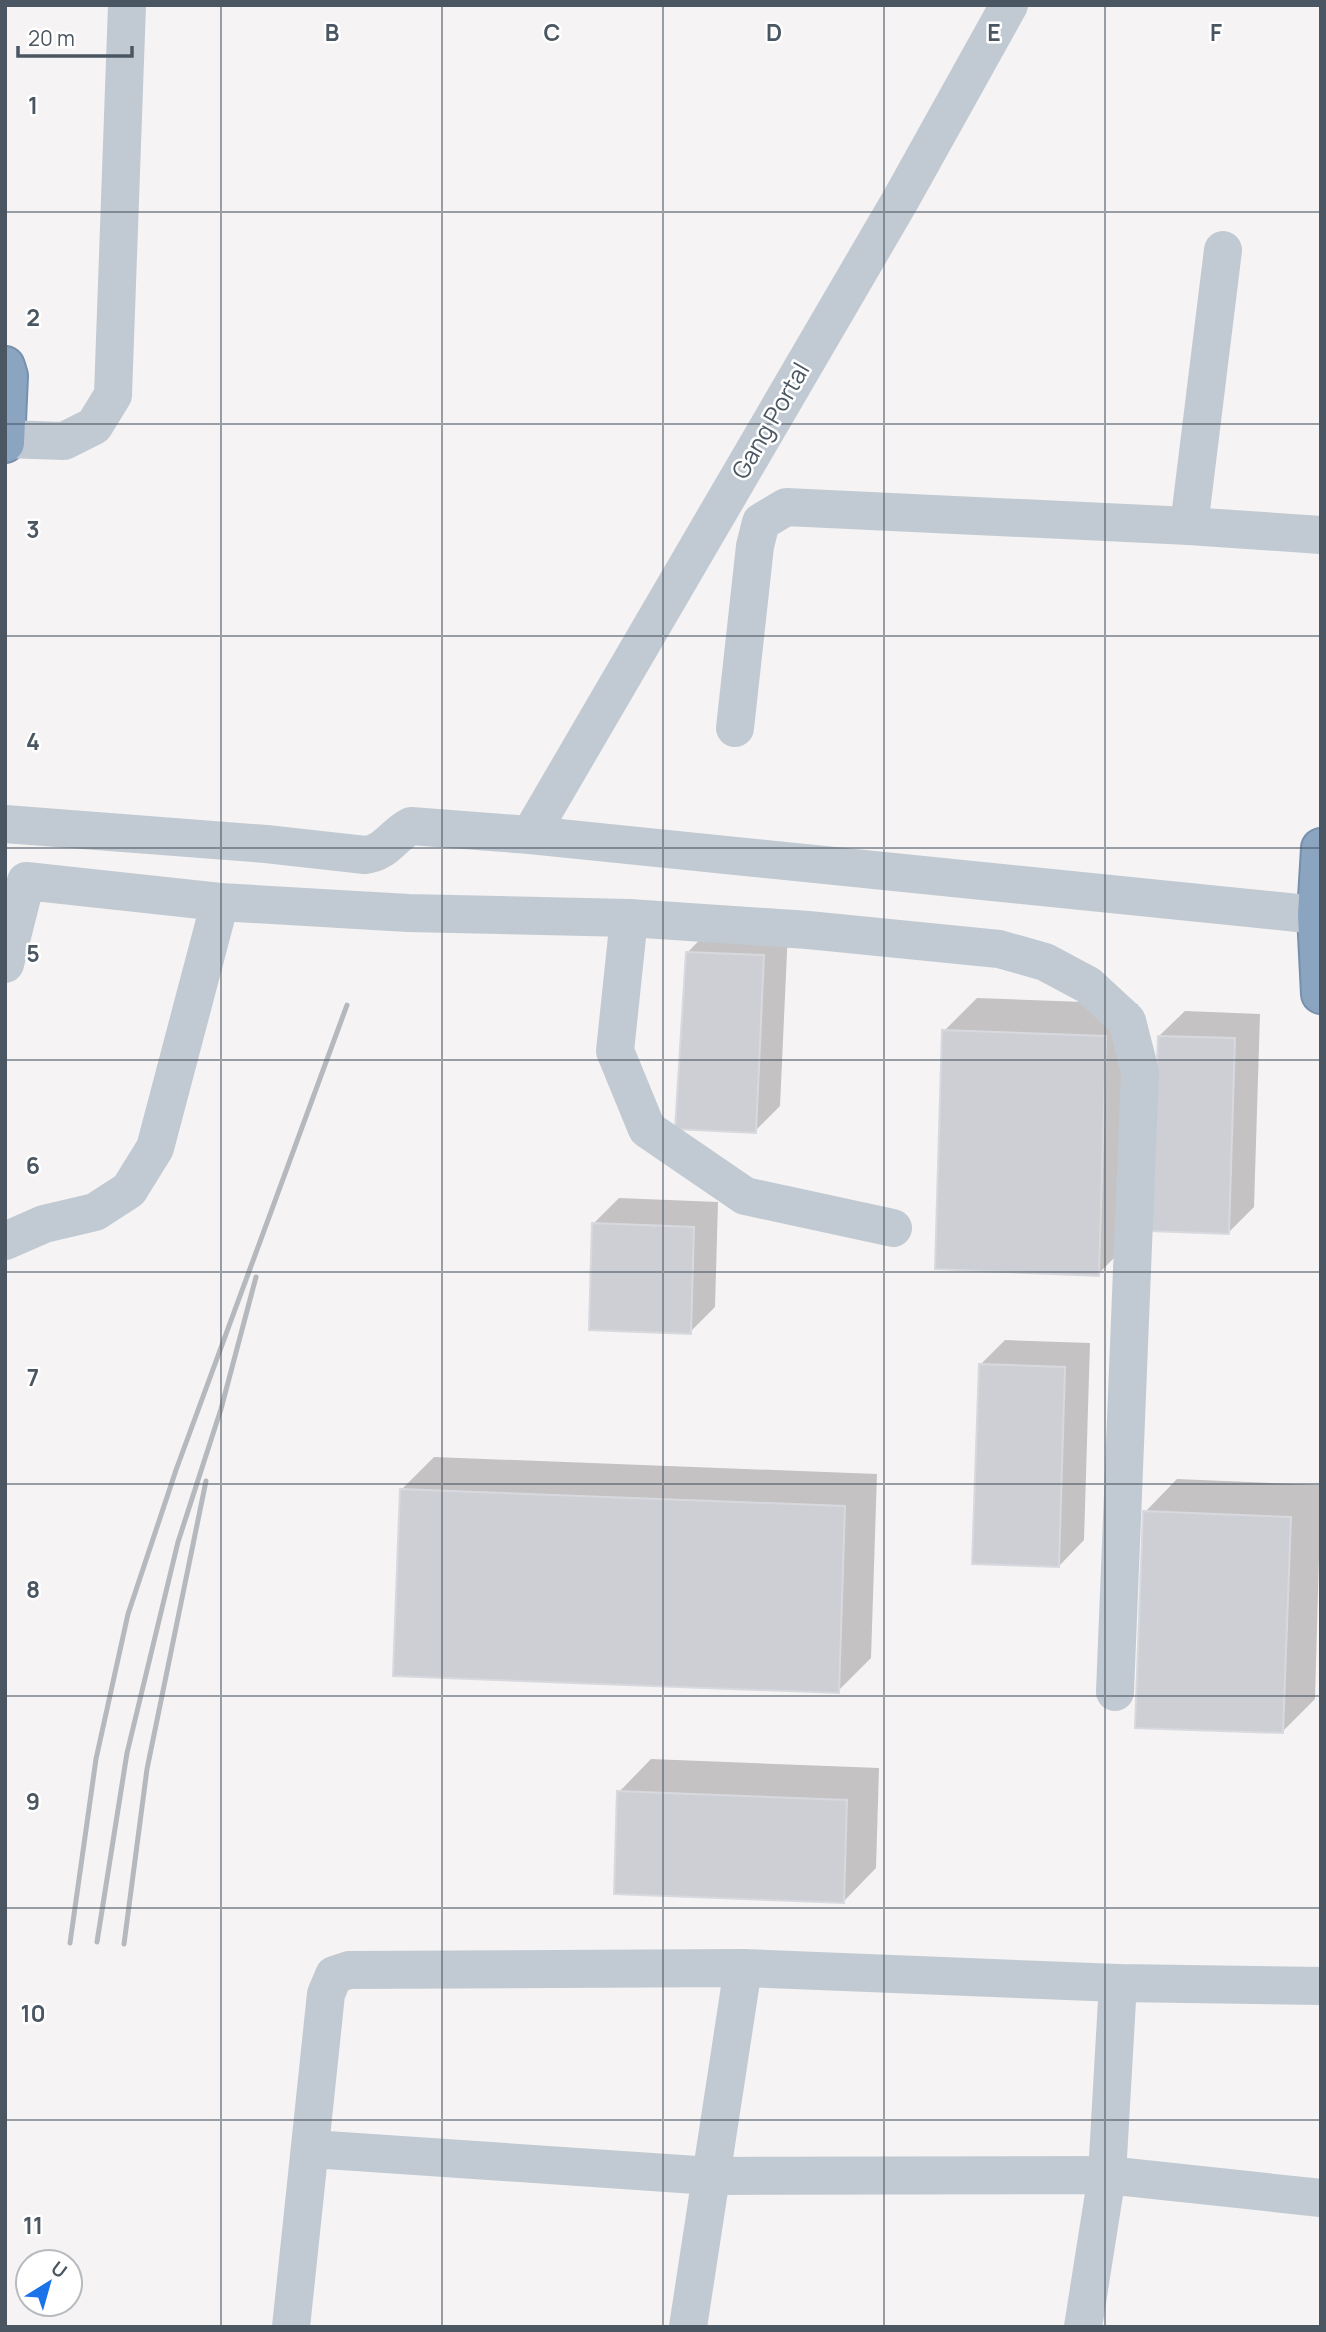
<svg xmlns="http://www.w3.org/2000/svg" width="1326" height="2332" font-family="Manrope,sans-serif">
<style>
.shadow{fill:#0003}
.building{fill:#cdcfd5;stroke:#d7d9de;stroke-width:2}
.lines{fill:none;stroke-linecap:round;stroke-linejoin:round}
.highway-casing{stroke:#7690ad;stroke-width:42}
.minor{stroke:#c1cad2;stroke-width:38}
.highway{stroke:#8ba5c1;stroke-width:38}
.rail{stroke:#b5b8bd;stroke-width:5}
.grid{fill:none;stroke:#4a5661;stroke-width:2;stroke-opacity:0.55}
.labels{text-anchor:middle;stroke-width:5;stroke-linejoin:round;paint-order:stroke}
.street-label{font-size:24px;fill:#4a5661;stroke:#fff}
.grid-label{font-size:23px;text-anchor:middle;font-weight:bold;fill:#4a5661;stroke:#fff;stroke-width:5;stroke-linejoin:round;paint-order:stroke}
</style>
<rect width="100%" height="100%" fill="#f5f3f3"/>
<!-- shadow -->
<g class="shadow">
<path d="M712,927L788,930L780,1106L755,1131L687,953Z"/>
<path d="M977,998L1138,1004L1131,1241L1098,1274L944,1031Z"/>
<path d="M1185,1011L1260,1014L1254,1207L1229,1232L1159,1036Z"/>
<path d="M619,1198L718,1202L715,1307L690,1332L594,1223Z"/>
<path d="M1005,1340L1090,1343L1084,1540L1059,1566L980,1365Z"/>
<path d="M434,1457L877,1474L871,1658L838,1691L401,1490Z"/>
<path d="M1177,1479L1321,1485L1315,1699L1282,1732L1145,1512Z"/>
<path d="M651,1759L879,1768L876,1868L844,1901L619,1792Z"/>
</g>
<!-- building -->
<g class="building">
<path d="M686,952L764,955L756,1133L675,1129Z"/>
<path d="M942,1030L1106,1036L1099,1276L935,1269Z"/>
<path d="M1158,1036L1235,1038L1229,1234L1151,1231Z"/>
<path d="M592,1223L694,1227L691,1334L589,1330Z"/>
<path d="M979,1364L1065,1367L1059,1567L972,1564Z"/>
<path d="M400,1489L845,1506L839,1693L393,1676Z"/>
<path d="M1143,1511L1291,1517L1283,1733L1135,1728Z"/>
<path d="M617,1791L847,1800L844,1903L614,1894Z"/>
</g>
<g class="lines">
<!-- highway casing -->
<g class="highway-casing">
<g id="highway">
<path d="M5,366L8,376L5,443"/>
<path d="M1321,848L1317,915L1321,994"/>
</g>
</g>
<!-- minor -->
<g class="minor">
<path d="M5,439L64,441L94,426L113,395L127,5"/>
<path d="M1189,526L1223,250"/>
<path d="M735,728L755,546L761,522L786,507L1189,526L1321,535"/>
<path d="M5,824L266,844L365,855C386,853 393,835 411,826L530,835L1317,915"/>
<path d="M530,835L901,199L1009,5"/>
<path d="M629,918L615,1051L647,1129L745,1196L893,1228"/>
<path d="M5,964L26,881L220,902L408,913L629,918L808,930L999,949L1045,962L1088,985L1127,1021L1140,1072L1115,1692"/>
<path d="M5,1241L44,1224L95,1212L129,1190L155,1148L220,902"/>
<path d="M312,2149L711,2176L1107,2175L1321,2198"/>
<path d="M291,2327L326,1994L334,1975L349,1970L743,1968L1118,1983L1321,1986"/>
<path d="M688,2327L743,1968"/>
<path d="M1083,2327L1107,2175L1118,1983"/>
</g>
<!-- highway -->
<use href="#highway" class="highway"/>
<!-- rail -->
<g class="rail">
<path d="M97,1942L127,1753L178,1542L221,1409L256,1277"/>
<path d="M70,1943L96,1759L128,1614L176,1470L347,1005"/>
<path d="M124,1944L147,1769L206,1481"/>
</g>
</g>
<!-- grid -->
<path class="grid" d="M221,5V2327M442,5V2327M663,5V2327M884,5V2327M1105,5V2327M5,212H1321M5,424H1321M5,636H1321M5,848H1321M5,1060H1321M5,1272H1321M5,1484H1321M5,1696H1321M5,1908H1321M5,2120H1321"/>
<g class="labels">
<!-- street labels -->
<g class="street-label">
<text transform="translate(771 421) rotate(-60)" y="8">Gang Portal</text>
</g>
</g>
<g class="grid-label">
<text x="332" y="41">B</text>
<text x="552" y="41">C</text>
<text x="774" y="41">D</text>
<text x="994" y="41">E</text>
<text x="1216" y="41">F</text>
<text x="33" y="114">1</text>
<text x="33" y="326">2</text>
<text x="33" y="538">3</text>
<text x="33" y="750">4</text>
<text x="33" y="962">5</text>
<text x="33" y="1174">6</text>
<text x="33" y="1386">7</text>
<text x="33" y="1598">8</text>
<text x="33" y="1810">9</text>
<text x="33" y="2022">10</text>
<text x="33" y="2234">11</text>
</g>
<!-- border -->
<rect width="1326" height="2332" fill="none" stroke="#4a5661" stroke-width="14"/>
<!-- north arrow -->
<g transform="translate(49 2283) rotate(37)"><circle r="33" fill="#ffffff" stroke="#b7bbc0" stroke-width="2"/>
<path d="M0-5L12 26L0 18L-12 26Z" fill="#1a73e8"/>
<text y="-10" font-size="19" font-weight="bold" text-anchor="middle" fill="#4a5661">U</text>
</g>
<!-- scale -->
<path d="M18 46v10h114v-10" fill="none" stroke="#4a5661" stroke-width="3.5"/>
<text x="28" y="46" font-size="21" fill="#4a5661" stroke="#ffffff" stroke-width="5" paint-order="stroke">20 m</text>
</svg>
